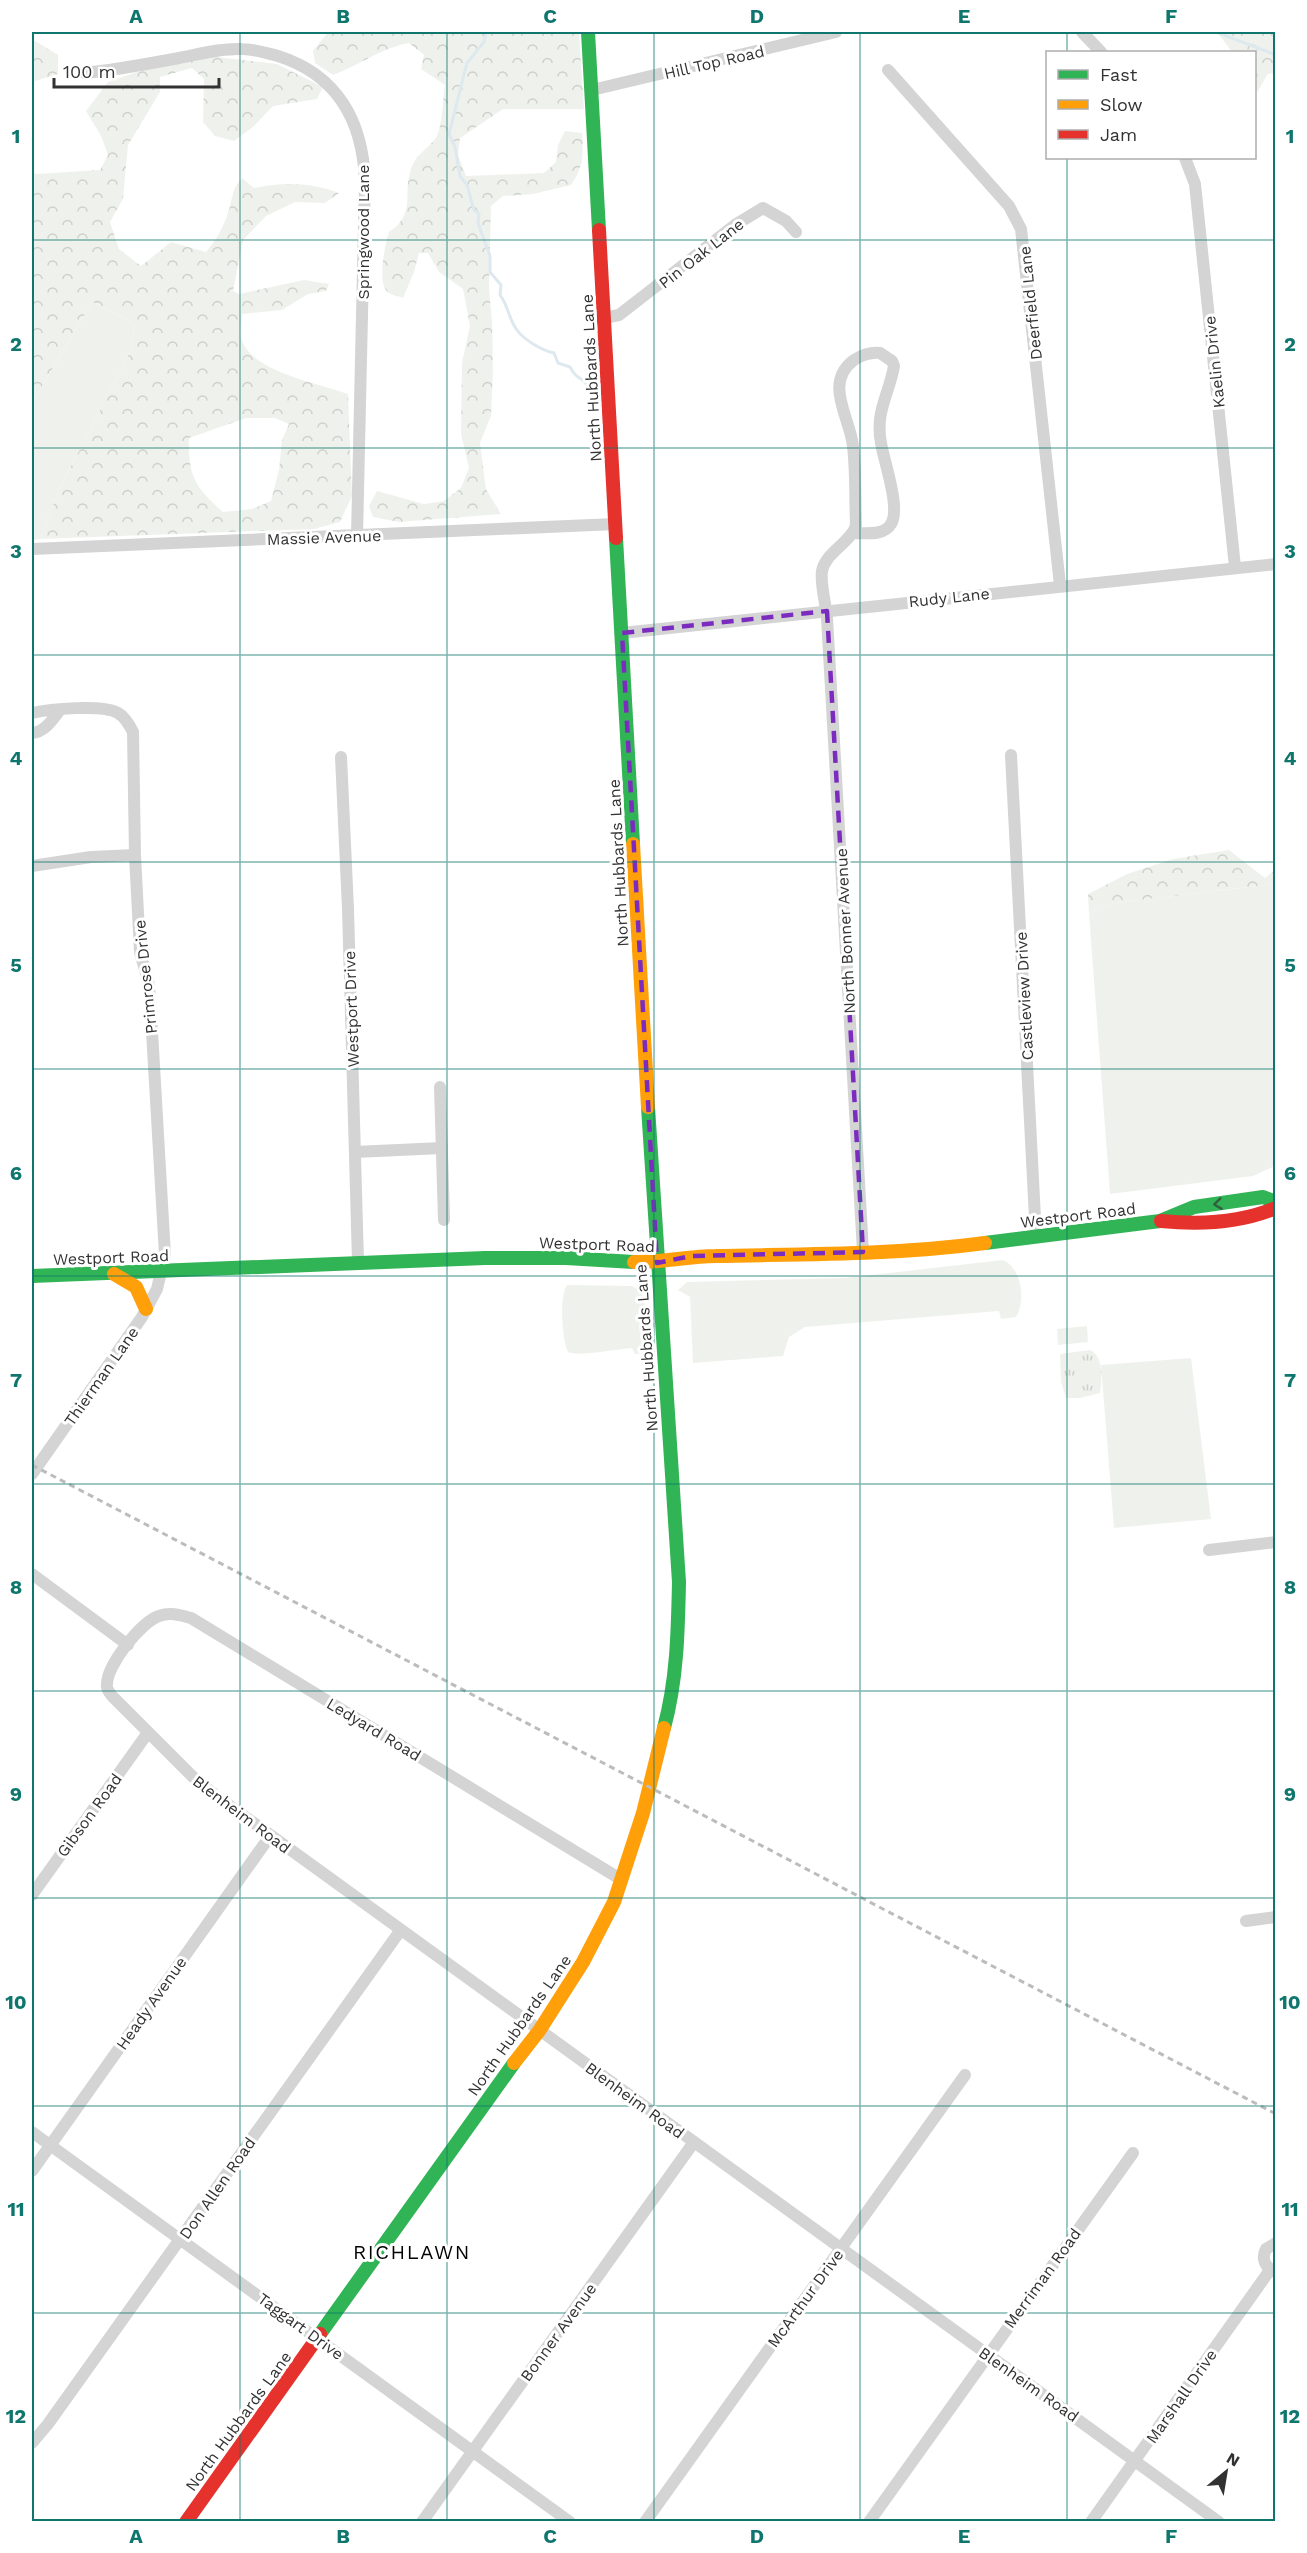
<svg xmlns="http://www.w3.org/2000/svg" width="1307" height="2553" font-family="'Work Sans',sans-serif">
<style>
.grass{fill:#eff2ec}
.forest{fill:url(#forest-crowns);fill-rule:evenodd}
.park{fill:url(#park-tufts)}
.lines{fill:none;stroke-linecap:round;stroke-linejoin:round}
.stream{stroke:#dde8ef;stroke-width:3}
.street{stroke:#d4d4d4;stroke-width:12}
.fast{stroke:#30b455;stroke-width:14}
.slow{stroke:#ff9f0a;stroke-width:14}
.jam{stroke:#e5322d;stroke-width:14}
.rail{stroke:#bcbcbc;stroke-width:3;stroke-dasharray:6 4.5;stroke-linecap:butt}
.oneway{stroke:#31603e}
.marked{fill:none;stroke:#7b2cbf;stroke-width:4.5;stroke-dasharray:12 8;stroke-linejoin:round}
.grid{fill:none;stroke:#0f766e;stroke-width:1.5;stroke-opacity:0.55}
.labels{text-anchor:middle;stroke-width:6;stroke-linejoin:round;paint-order:stroke}
.street-label{font-size:16px;fill:#323232;stroke:#fff}
.quarter-label{font-size:20px;letter-spacing:1.5px;fill:#000;stroke:#fff}
.neatline{fill:none;stroke:#0f766e;stroke-width:2}
.grid-label{font-size:20px;text-anchor:middle;font-weight:bold;fill:#0f766e}
</style>
<defs>
<pattern id="forest-crowns" width="20" height="18" patternUnits="userSpaceOnUse" patternTransform="scale(1.5)"><rect width="20" height="18" fill="#eff2ec"/><path d="M2 6a3 3 0 1 1 6 0M12 15a3 3 0 1 1 6 0" fill="none" stroke="#cdd0cb"/></pattern>
<pattern id="park-tufts" width="24" height="20" patternUnits="userSpaceOnUse" patternTransform="scale(1.5)"><rect width="24" height="20" fill="#eff2ec"/><path d="M3 7l-1-3M5 7V3M7 7l1-3M15 17l-1-3M17 17v-4M19 17l1-3" fill="none" stroke="#cdd0cb"/></pattern>
</defs>
<rect width="100%" height="100%" fill="#fff"/>
<!-- grass -->
<g class="grass">
<path d="M92,302L134,323L132,348L59,490L40,539L32,540V403Z"/>
<path d="M1275,884V1166L1253,1176L1110,1194L1089,913L1114,903Z"/>
<path d="M1003,1260C1022,1268 1026,1301 1016,1317L1001,1319L999,1311L805,1327L789,1337L783,1356L693,1363L690,1297L678,1290L687,1282L845,1278Z"/>
<path d="M567,1285L631,1286C649,1292 644,1308 643,1323C643,1333 645,1343 646,1353L635,1354L632,1348C618,1349 577,1357 568,1352C562,1340 559,1296 567,1285Z"/>
<path d="M1087,1326L1088,1342L1058,1345L1057,1329Z"/>
<path d="M1191,1358L1211,1519L1114,1528L1101,1365Z"/>
</g>
<!-- forest -->
<g class="forest">
<path d="M328,32H579L584,109H503L460,138L458,155L466,176L544,173L556,162L558,145L565,131L582,133C584,153 583,169 571,185L533,194L503,196L491,206L489,289L492,321L493,370L491,416L480,443L486,489L501,514L399,522L373,517L369,506L377,491L424,504L444,501L461,488L469,468L461,433L462,363L470,326L463,289L439,272L428,253H419L414,272L403,298C399,296 393,296 389,293C376,285 385,245 389,232C417,213 402,195 411,169C416,153 429,149 437,136C442,127 443,97 445,85L421,69L424,55L409,43C381,48 360,65 333,75L315,63L313,51Z"/>
<path d="M1217,32H1275V73L1268,74L1257,92L1255,88L1254,52H1232Z"/>
<path d="M32,39L58,55V74L32,82Z"/>
<path d="M208,56L277,64L323,87L317,99L273,106L253,127L234,141L215,136L203,122L204,79L192,68L160,77V92L128,145L123,199L110,222L119,249L141,266L171,242L206,252C216,240 223,228 228,213C233,198 231,191 242,178L254,188C283,182 311,182 339,193L325,203L295,202L266,216L243,240L233,291L239,294L304,280L329,284L326,291L308,294L282,310L242,314C242,321 240,331 241,337C249,372 319,383 348,394L352,496L340,522L314,529L40,539L59,490L132,348L134,323L92,302L32,403V172L36,174L100,170L108,155L101,136L86,111L108,82L151,67ZM246,418H275L289,424L282,440L279,470L271,501L252,509L223,512C195,487 188,476 189,438Z"/>
<path d="M1229,850L1265,878L1275,870V884L1114,903L1089,913L1088,894L1127,874L1173,859Z"/>
</g>
<!-- park -->
<path class="park" d="M1090,1350C1104,1356 1102,1380 1100,1393L1080,1398H1066L1061,1382L1060,1354Z"/>
<g class="lines">
<!-- stream -->
<g class="stream">
<path d="M486,32L484,42L467,63L449,134L455,147L460,176L467,185L474,210L479,214L478,223L490,256V272L501,285L500,295C508,305 509,320 517,330C524,340 543,351 554,353L558,363L570,367C576,378 577,375 585,382C590,386 594,392 600,397"/>
<path d="M1216,32L1276,55"/>
</g>
<!-- street -->
<g class="street">
<path d="M1082,32L1101,52"/>
<path d="M888,70L1009,206L1021,229L1060,585"/>
<path d="M84,73C116,70 147,64 179,58C200,54 221,48 242,49C254,49 266,53 278,56C338,75 363,122 365,182L357,536"/>
<path d="M592,90L836,32"/>
<path d="M1185,158L1195,184L1235,567"/>
<path d="M604,318L619,315L735,225L763,208L786,221L796,232"/>
<path d="M853,533C866,533 884,536 891,524C901,508 884,462 881,443C875,411 889,395 894,366L892,361L880,353C870,352 862,355 854,360C823,383 850,417 853,446C856,473 855,499 856,526C850,543 825,553 822,571C820,585 826,603 827,618L863,1252"/>
<path d="M32,549L616,524"/>
<path d="M622,633L1276,564"/>
<path d="M32,713C49,709 103,704 118,713C125,717 129,724 133,732L135,855L140,952L148,980L150,997L165,1255L157,1289L142,1317L32,1474"/>
<path d="M32,733C45,732 52,720 60,710"/>
<path d="M1011,755L1036,1237"/>
<path d="M341,757L348,909L358,1262"/>
<path d="M32,866L91,857L135,855"/>
<path d="M440,1087L444,1220"/>
<path d="M355,1152L442,1148"/>
<path d="M1209,1550L1276,1542"/>
<path d="M32,1574L128,1645"/>
<path d="M622,1880L191,1618C180,1615 170,1612 159,1616C141,1622 107,1665 107,1684C106,1688 109,1692 112,1696L192,1776L215,1795L1219,2522"/>
<path d="M32,1895L147,1734"/>
<path d="M1246,1921L1276,1917"/>
<path d="M32,2132L570,2522"/>
<path d="M32,2171L270,1836"/>
<path d="M1276,2243L1266,2249C1261,2259 1265,2268 1276,2272"/>
<path d="M32,2443L48,2424L400,1931"/>
<path d="M422,2522L694,2142"/>
<path d="M645,2522L965,2075"/>
<path d="M869,2522L1133,2153"/>
<path d="M1091,2522L1270,2270"/>
</g>
<!-- fast -->
<g class="fast">
<path d="M588,32L599,230"/>
<path d="M616,538L633,844"/>
<path d="M648,1107L679,1582C678,1632 677,1680 664,1728"/>
<path d="M985,1243L1160,1221L1194,1207L1263,1197L1276,1202"/>
<path d="M32,1276L485,1258H566L634,1262"/>
<path d="M320,2334L514,2063"/>
</g>
<!-- slow -->
<g class="slow">
<path d="M633,844L648,1107"/>
<path d="M634,1262C662,1263 688,1256 716,1256C806,1254 895,1255 985,1243"/>
<path d="M114,1274L136,1287L146,1309"/>
<path d="M514,2063L539,2031L583,1962L614,1902L643,1813L664,1728"/>
</g>
<!-- jam -->
<g class="jam">
<path d="M599,230L616,538"/>
<path d="M1161,1221C1200,1225 1240,1223 1276,1208"/>
<path d="M186,2522L320,2334"/>
</g>
<!-- rail -->
<path class="rail" d="M32,1465L1276,2114"/>
</g>
<!-- one-way arrows -->
<defs><path id="oneway-chevron" d="M-2-3.5L2.5 0L-2 3.5" fill="none" stroke-width="1.6" stroke-linecap="round" stroke-linejoin="round" transform="scale(1.5)"/></defs>
<use class="oneway" href="#oneway-chevron" transform="translate(1218 1204) rotate(173)"/>
<!-- marked area -->
<path class="marked" d="M827,611L863,1252L691,1256L657,1263L622,633Z"/>
<!-- grid -->
<path class="grid" d="M240,32V2522M447,32V2522M654,32V2522M860,32V2522M1067,32V52M1067,158V2522M32,240H1276M32,448H1276M32,655H1276M32,862H1276M32,1069H1276M32,1276H1276M32,1484H1276M32,1691H1276M32,1898H1276M32,2106H1276M32,2313H1276"/>
<g class="labels">
<!-- street labels -->
<g class="street-label">
<text transform="translate(714 62) rotate(-13)" y="6">Hill Top Road</text>
<text transform="translate(363 232) rotate(-90)" y="6">Springwood Lane</text>
<text transform="translate(701 253) rotate(-38)" y="6">Pin Oak Lane</text>
<text transform="translate(1030 303) rotate(-96)" y="6">Deerfield Lane</text>
<text transform="translate(1214 362) rotate(-96)" y="6">Kaelin Drive</text>
<text transform="translate(591 378) rotate(-93)" y="6">North Hubbards Lane</text>
<text transform="translate(324 537) rotate(-2)" y="6">Massie Avenue</text>
<text transform="translate(949 597) rotate(-6)" y="6">Rudy Lane</text>
<text transform="translate(618 863) rotate(-93)" y="6">North Hubbards Lane</text>
<text transform="translate(845 931) rotate(-93)" y="6">North Bonner Avenue</text>
<text transform="translate(145 977) rotate(-96)" y="6">Primrose Drive</text>
<text transform="translate(1024 996) rotate(-93)" y="6">Castleview Drive</text>
<text transform="translate(351 1009) rotate(-92)" y="6">Westport Drive</text>
<text transform="translate(1078 1215) rotate(-7)" y="6">Westport Road</text>
<text transform="translate(597 1244) rotate(2)" y="6">Westport Road</text>
<text transform="translate(111 1257) rotate(-2)" y="6">Westport Road</text>
<text transform="translate(646 1348) rotate(-94)" y="6">North Hubbards Lane</text>
<text transform="translate(101 1376) rotate(-55)" y="6">Thierman Lane</text>
<text transform="translate(374 1729) rotate(31)" y="6">Ledyard Road</text>
<text transform="translate(242 1814) rotate(37)" y="6">Blenheim Road</text>
<text transform="translate(89 1815) rotate(-54)" y="6">Gibson Road</text>
<text transform="translate(151 2003) rotate(-55)" y="6">Heady Avenue</text>
<text transform="translate(519 2025) rotate(-55)" y="6">North Hubbards Lane</text>
<text transform="translate(635 2100) rotate(36)" y="6">Blenheim Road</text>
<text transform="translate(217 2188) rotate(-55)" y="6">Don Allen Road</text>
<text transform="translate(1042 2278) rotate(-54)" y="6">Merriman Road</text>
<text transform="translate(805 2298) rotate(-54)" y="6">McArthur Drive</text>
<text transform="translate(301 2326) rotate(36)" y="6">Taggart Drive</text>
<text transform="translate(558 2332) rotate(-54)" y="6">Bonner Avenue</text>
<text transform="translate(1029 2384) rotate(35)" y="6">Blenheim Road</text>
<text transform="translate(1181 2396) rotate(-55)" y="6">Marshall Drive</text>
<text transform="translate(238 2421) rotate(-54)" y="6">North Hubbards Lane</text>
</g>
<!-- quarter labels -->
<g class="quarter-label">
<text x="412" y="2259">RICHLAWN</text>
</g>
</g>
<!-- border -->
<rect width="1307" height="2553" fill="none" stroke="#ffffff" stroke-width="66"/>
<!-- legend -->
<rect x="1046" y="51" width="210" height="108" fill="#ffffff" stroke="#adadad" stroke-width="1.5"/>
<rect x="1058" y="70" width="30" height="9" fill="#30b455" stroke="#adadad" stroke-width="1.5"/>
<text x="1100" y="81" font-size="18" fill="#323232">Fast</text>
<rect x="1058" y="100" width="30" height="9" fill="#ff9f0a" stroke="#adadad" stroke-width="1.5"/>
<text x="1100" y="111" font-size="18" fill="#323232">Slow</text>
<rect x="1058" y="130" width="30" height="9" fill="#e5322d" stroke="#adadad" stroke-width="1.5"/>
<text x="1100" y="141" font-size="18" fill="#323232">Jam</text>
<!-- north arrow -->
<g transform="translate(1226 2472) rotate(30)" stroke="#ffffff" stroke-width="4.5" paint-order="stroke">
<path d="M0-4.5L10 22L0 15L-10 22Z" fill="#323232"/>
<text y="-9" font-size="16" font-weight="bold" text-anchor="middle" fill="#323232">N</text>
</g>
<!-- scale -->
<path d="M54 78v9h165v-9" fill="none" stroke="#323232" stroke-width="3"/>
<text x="63" y="78" font-size="18" fill="#323232" stroke="#ffffff" stroke-width="4.5" paint-order="stroke">100 m</text>
<rect x="33" y="33" width="1241" height="2487" class="neatline"/>
<g class="grid-label">
<text x="136" y="23">A</text>
<text x="343" y="23">B</text>
<text x="550" y="23">C</text>
<text x="757" y="23">D</text>
<text x="964" y="23">E</text>
<text x="1171" y="23">F</text>
<text x="16" y="143">1</text>
<text x="1290" y="143">1</text>
<text x="16" y="351">2</text>
<text x="1290" y="351">2</text>
<text x="16" y="558">3</text>
<text x="1290" y="558">3</text>
<text x="16" y="765">4</text>
<text x="1290" y="765">4</text>
<text x="16" y="972">5</text>
<text x="1290" y="972">5</text>
<text x="16" y="1180">6</text>
<text x="1290" y="1180">6</text>
<text x="16" y="1387">7</text>
<text x="1290" y="1387">7</text>
<text x="16" y="1594">8</text>
<text x="1290" y="1594">8</text>
<text x="16" y="1801">9</text>
<text x="1290" y="1801">9</text>
<text x="16" y="2009">10</text>
<text x="1290" y="2009">10</text>
<text x="16" y="2216">11</text>
<text x="1290" y="2216">11</text>
<text x="16" y="2423">12</text>
<text x="1290" y="2423">12</text>
<text x="136" y="2543">A</text>
<text x="343" y="2543">B</text>
<text x="550" y="2543">C</text>
<text x="757" y="2543">D</text>
<text x="964" y="2543">E</text>
<text x="1171" y="2543">F</text>
</g>
</svg>
